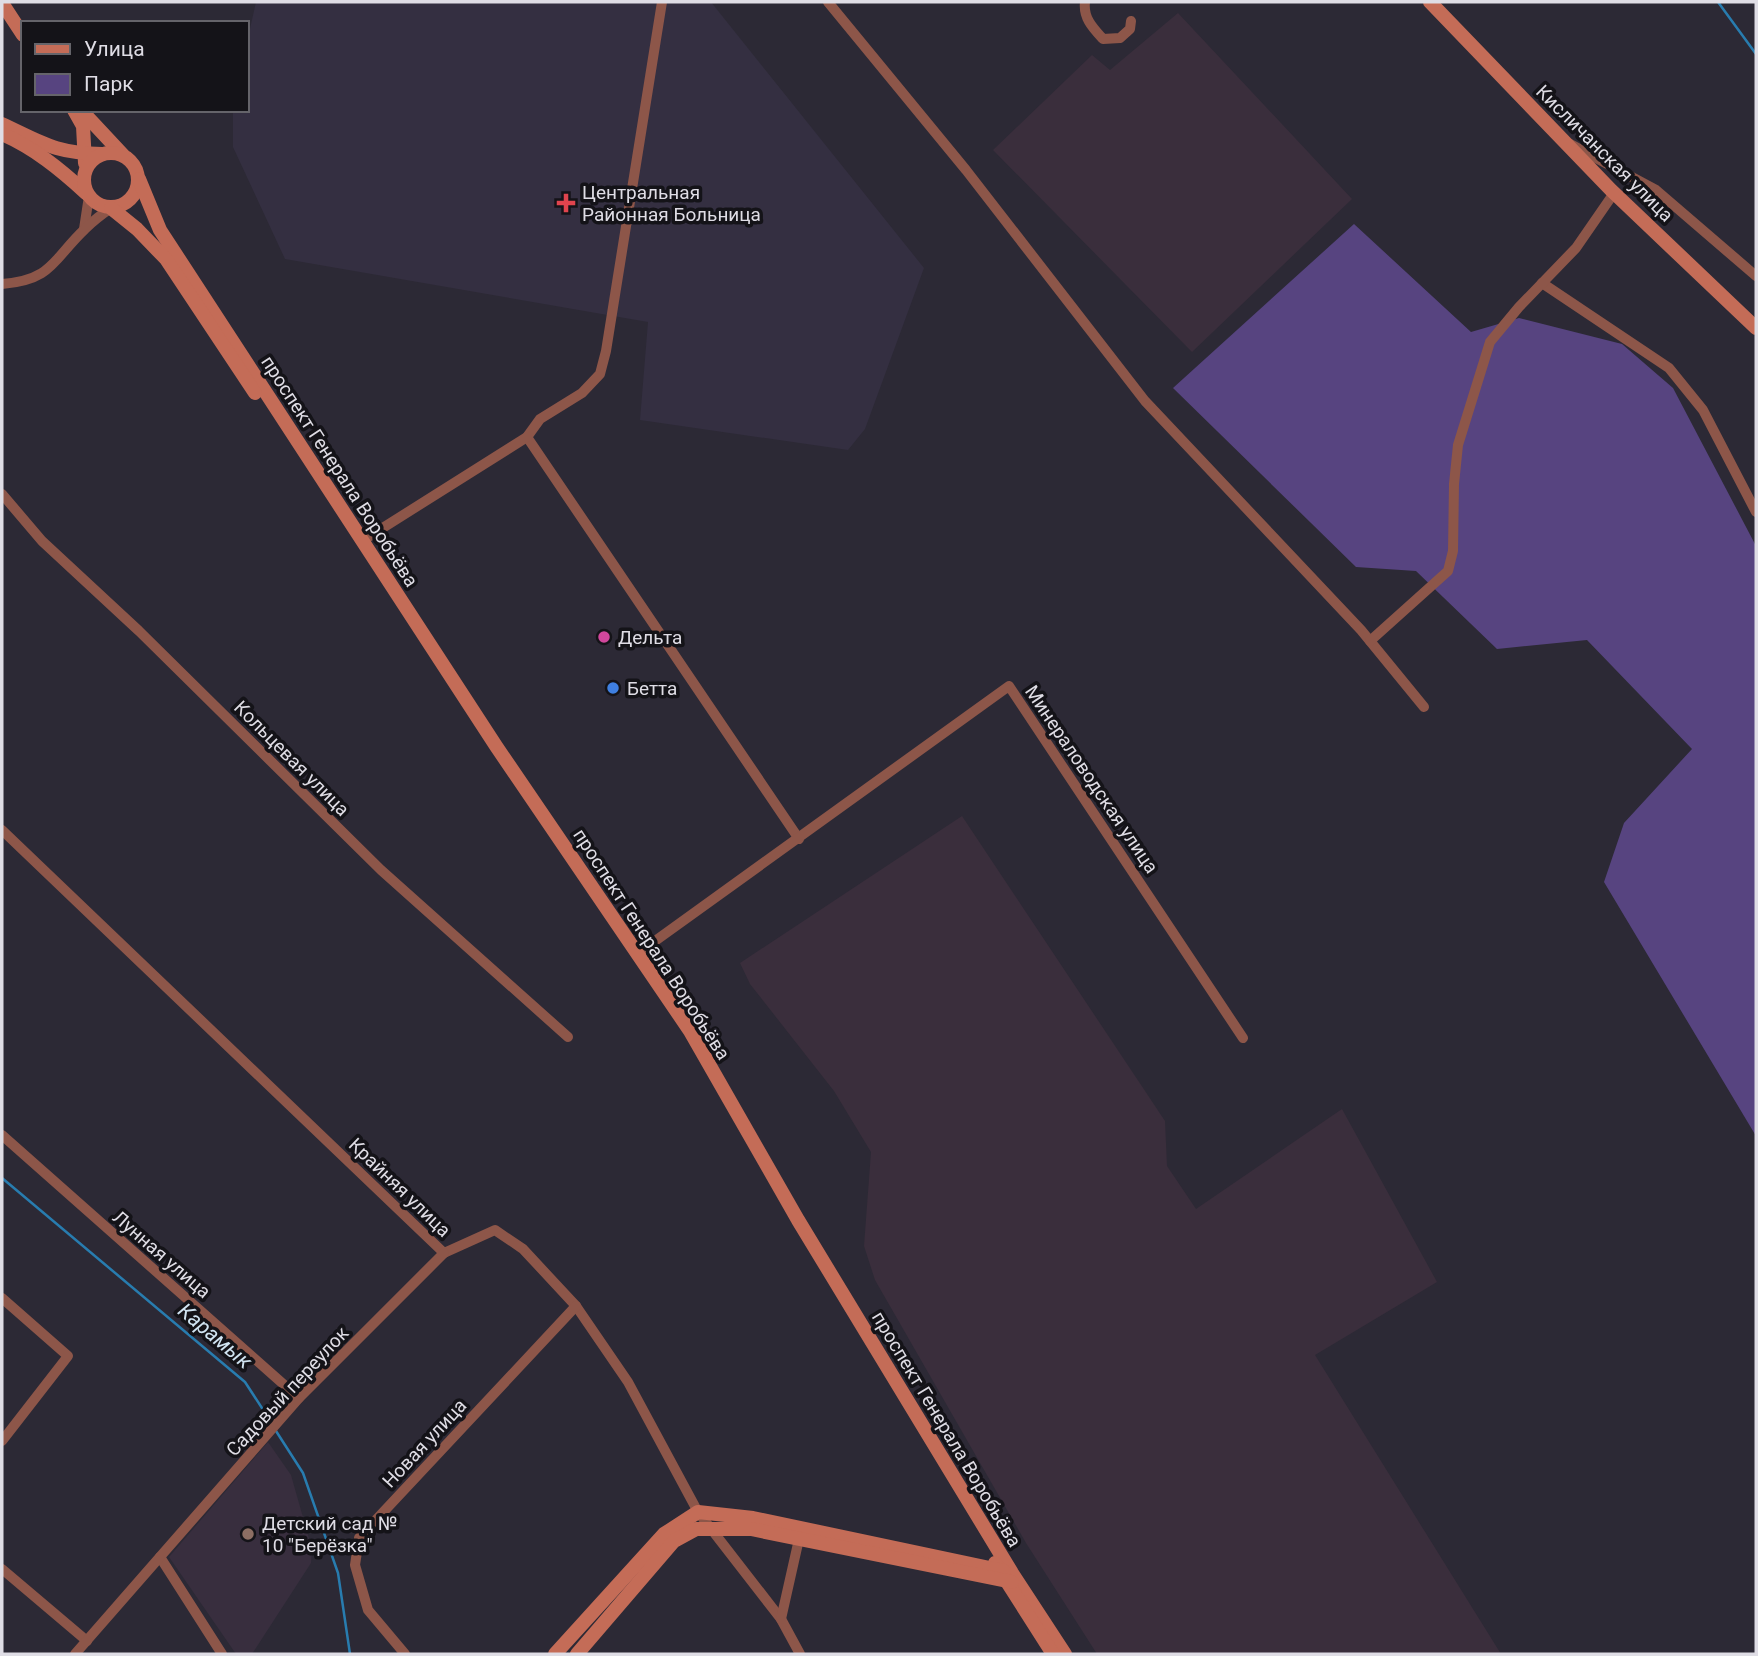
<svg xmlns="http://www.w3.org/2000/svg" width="1758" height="1656" font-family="Roboto,sans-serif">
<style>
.built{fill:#342f41}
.industrial{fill:#3a2e3c}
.education{fill:#382e3e}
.green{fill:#574480}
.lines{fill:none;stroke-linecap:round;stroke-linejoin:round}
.stream{stroke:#287caf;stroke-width:2.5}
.street{stroke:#8d5649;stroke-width:10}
.secondary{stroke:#c46c57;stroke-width:14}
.health-dot{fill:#e0444e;stroke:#141318;stroke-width:2.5}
.hotel-dot{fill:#d1479c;stroke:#141318;stroke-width:2.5}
.shop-dot{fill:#3f7fe0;stroke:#141318;stroke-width:2.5}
.education-dot{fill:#8d6e63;stroke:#141318;stroke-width:2.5}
.labels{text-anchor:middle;stroke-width:7;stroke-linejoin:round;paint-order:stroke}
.street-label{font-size:19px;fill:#dfdde5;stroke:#141318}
.poi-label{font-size:19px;fill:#dfdde5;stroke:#141318;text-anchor:start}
.water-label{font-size:21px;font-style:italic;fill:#d1e4f2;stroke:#141318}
</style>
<rect width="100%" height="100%" fill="#2c2935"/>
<!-- built -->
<path class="built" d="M256,2H711L924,268L865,429L848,450L640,420L648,322L285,259L233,147V110H247V42Z"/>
<!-- industrial -->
<g class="industrial">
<path d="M1178,13L1352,199L1192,352L993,150L1092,55L1110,70Z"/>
<path d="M962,816L1165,1121L1167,1166L1196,1209L1342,1109L1437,1282L1315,1355L1501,1654H1097L1026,1543L875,1280L864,1246L871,1152L834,1091L750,984L740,963Z"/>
</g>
<!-- education -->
<path class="education" d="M268,1442L291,1475L312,1549L311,1563L252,1654H236L169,1557Z"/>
<!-- green -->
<path class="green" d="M1354,224L1471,332L1519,318L1622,344L1673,388L1756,546V1136L1604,882L1624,823L1692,749L1587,640L1497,649L1416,571L1356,567L1173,388Z"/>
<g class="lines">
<!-- stream -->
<g class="stream">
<path d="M1718,2L1756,54"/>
<path d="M2,1178L245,1382L273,1425"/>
<path d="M276,1431L303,1473L338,1573L350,1654"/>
</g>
<!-- street -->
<g class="street">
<path d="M828,2L966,170L1145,401L1361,630L1424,707"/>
<path d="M1085,2C1083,18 1093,28 1103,39L1120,38L1130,29L1131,21"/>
<path d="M1570,144L1656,190L1756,276"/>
<path d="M84,229L89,196"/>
<path d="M1542,283L1669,368L1703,410L1756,512"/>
<path d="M2,284C53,280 53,259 85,229C93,221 102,214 111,208"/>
<path d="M527,437L799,839"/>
<path d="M2,494L42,541L139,631L381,870L568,1037"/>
<path d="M362,541L527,437L540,419L582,393L600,374L606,351L662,2"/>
<path d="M1370,641L1448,571L1453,551L1454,484L1458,445L1490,342L1519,307L1576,248L1614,193"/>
<path d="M2,830L444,1253L495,1230L523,1249L576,1306L628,1382L698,1512L781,1619L800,1654"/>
<path d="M637,954L1009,686L1243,1038"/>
<path d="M2,1135L299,1398"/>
<path d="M2,1298L68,1356L2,1441"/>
<path d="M160,1557L222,1654"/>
<path d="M2,1569L87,1641"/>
<path d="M781,1619L799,1539"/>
<path d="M75,1654L299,1398L444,1253"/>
<path d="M405,1654L368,1610L355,1565L359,1538L576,1306"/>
</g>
<!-- secondary -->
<g class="secondary">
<path d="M1430,2L1611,190L1756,328"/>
<path d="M2,3L23,35"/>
<path d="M74,110L83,126L85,163"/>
<path d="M81,110L123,155"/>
<path d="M2,124C43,143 54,153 102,154"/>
<path d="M2,134C34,148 60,169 86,193"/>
<circle cx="111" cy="180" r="27"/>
<path d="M139,179L160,230L496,746L690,1031L798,1220L1012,1573L1065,1654"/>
<path d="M111,208L137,229L166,259L255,393"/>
<path d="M995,1563L1053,1654"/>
<path d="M555,1654L664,1534L698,1512L753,1518L1004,1571"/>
<path d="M577,1654L674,1541L696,1529H751L1012,1582"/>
</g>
</g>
<!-- markers -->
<path class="health-dot" d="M562.5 192.5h7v7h7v7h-7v7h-7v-7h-7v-7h7z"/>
<circle class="hotel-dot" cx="604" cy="637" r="7"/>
<circle class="shop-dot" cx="613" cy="688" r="7"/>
<circle class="education-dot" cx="248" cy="1534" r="7"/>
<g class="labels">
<!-- street labels -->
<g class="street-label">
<text transform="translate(1605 153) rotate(45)" y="7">Кисличанская улица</text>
<text transform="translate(340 471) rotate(57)" y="7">проспект Генерала Воробьёва</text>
<text transform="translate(292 758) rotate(45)" y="7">Кольцевая улица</text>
<text transform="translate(1092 779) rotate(56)" y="7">Минераловодская улица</text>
<text transform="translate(652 944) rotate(57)" y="7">проспект Генерала Воробьёва</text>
<text transform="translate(400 1187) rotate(44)" y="7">Крайняя улица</text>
<text transform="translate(162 1254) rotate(41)" y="7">Лунная улица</text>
<text transform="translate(287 1391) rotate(-47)" y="7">Садовый переулок</text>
<text transform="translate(947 1429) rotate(59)" y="7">проспект Генерала Воробьёва</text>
<text transform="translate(424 1443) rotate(-47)" y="7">Новая улица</text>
</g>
<!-- poi labels -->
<g class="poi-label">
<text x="582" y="199">Центральная<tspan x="582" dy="22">Районная Больница</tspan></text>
<text x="618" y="644">Дельта</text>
<text x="627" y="695">Бетта</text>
<text x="262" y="1530">Детский сад №<tspan x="262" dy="22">10 "Берёзка"</tspan></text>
</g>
<!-- water labels -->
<g class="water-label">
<text transform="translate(215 1336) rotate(40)" y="7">Карамык</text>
</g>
</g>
<!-- border -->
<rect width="1758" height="1656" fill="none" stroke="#dfdde5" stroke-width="7"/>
<!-- legend -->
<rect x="21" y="21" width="228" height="91" fill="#141318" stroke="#65646a" stroke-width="2"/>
<rect x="35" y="44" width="35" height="10" fill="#c46c57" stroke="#65646a" stroke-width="2"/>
<text x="84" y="56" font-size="21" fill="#dfdde5">Улица</text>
<rect x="35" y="74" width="35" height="21" fill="#574480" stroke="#65646a" stroke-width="2"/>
<text x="84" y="91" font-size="21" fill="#dfdde5">Парк</text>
</svg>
